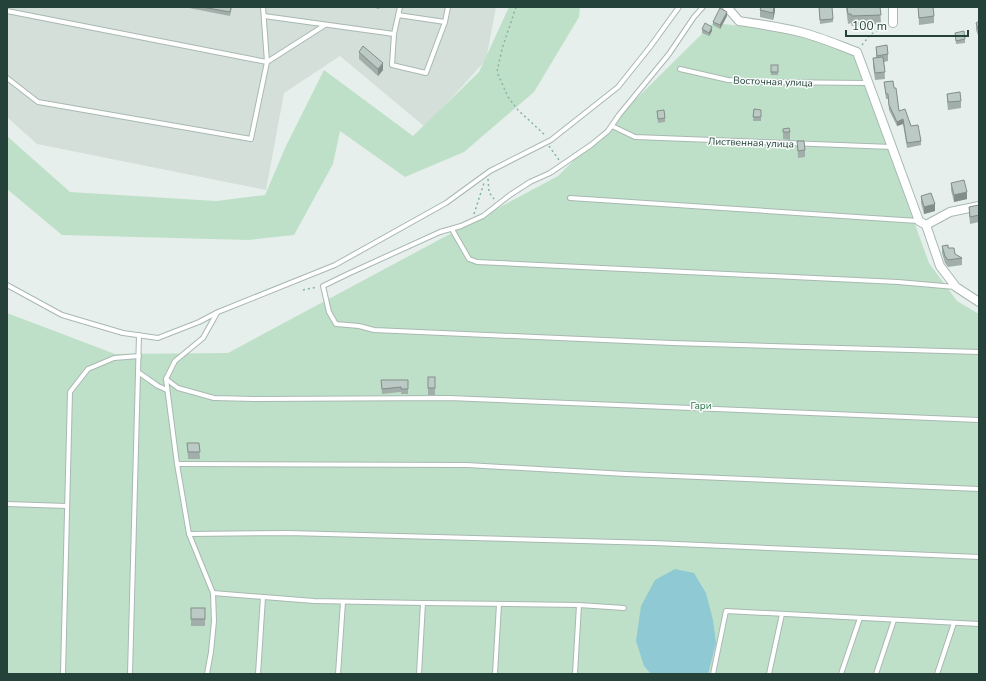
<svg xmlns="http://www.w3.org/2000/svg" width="986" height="681" font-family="'Nunito Sans',sans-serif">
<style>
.built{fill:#d4dfda}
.green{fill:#bfe0c8}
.water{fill:#8ec9d4}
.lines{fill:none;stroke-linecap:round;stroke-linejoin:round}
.lane-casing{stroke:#a8b8b2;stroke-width:6}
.street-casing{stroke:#a8b8b2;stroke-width:10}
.path{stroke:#86b3a5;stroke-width:1.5;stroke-dasharray:2 3;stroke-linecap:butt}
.lane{stroke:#fff;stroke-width:4}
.street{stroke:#fff;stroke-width:8}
.wall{fill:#a1aea9}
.shaded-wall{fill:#838d89}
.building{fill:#bbcac4;stroke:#838d89}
.labels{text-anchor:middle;stroke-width:3;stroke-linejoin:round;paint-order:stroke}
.street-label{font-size:10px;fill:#24423a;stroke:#f7fbf9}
.park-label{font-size:10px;fill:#2d7a4b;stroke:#f7fbf9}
</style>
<rect width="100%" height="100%" fill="#e6efeb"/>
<!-- built -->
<path class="built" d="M7,7H496L486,60L425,127L340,56L284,93L266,190L37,144L7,117Z"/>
<!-- green -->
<g class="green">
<path d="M509,7H580L579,17L534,92L464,152L405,177L340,131L333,164L294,235L248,240L62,235L7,189V136L70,192L216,201L265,195L286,146L324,70L413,136L479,72Z"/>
<path d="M713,23L792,31L854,55L929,263L957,301L979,314V674H7V313L115,354L228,353L558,176Z"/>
</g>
<!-- water -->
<path class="water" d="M675,569L694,573L706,593L713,620L716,643L708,674H651L644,666L636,641L641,606L655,580Z"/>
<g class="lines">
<!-- lane casing -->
<g class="lane-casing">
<g id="lane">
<path d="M703,7L694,17L669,54L619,115L608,131L591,145L550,173L530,182L510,195L483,216L461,226L440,232L350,273L323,286L329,312L336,324L359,326L374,330L672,343L979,352"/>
<path d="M7,11L267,62L263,7"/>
<path d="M398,15L445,22L448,7"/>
<path d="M264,16L394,34L400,7"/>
<path d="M394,34L392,65L426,73L445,22"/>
<path d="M680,69L728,80L759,82L868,83"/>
<path d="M7,78L38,102L251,139L267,62L325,25"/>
<path d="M612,126L635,137L892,147"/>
<path d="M570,198L918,221"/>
<path d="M453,231L469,259L477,262L898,282L955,287"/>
<path d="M7,285L62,315L123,333L158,338L199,322L218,312L335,265L446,203L490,171L551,140L618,87L650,47L679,7"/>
<path d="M138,372L158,386L167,390"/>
<path d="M166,379L178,388L214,398L254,399L449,398L979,420"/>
<path d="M177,464L467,465L626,474L979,489"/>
<path d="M7,504L67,506"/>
<path d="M189,534L289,533L654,543L979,557"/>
<path d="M213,593L314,601L423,603L579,605L624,608"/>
<path d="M63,674L70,392L88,369L114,358L139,356"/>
<path d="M130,674L139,335"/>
<path d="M207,674L211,652L214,621L213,593L189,534L177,464L166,379L175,361L203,338L217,313"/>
<path d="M258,674L263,597"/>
<path d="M338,674L343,602"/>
<path d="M419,674L423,603"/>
<path d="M495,674L499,604"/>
<path d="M575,674L579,605"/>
<path d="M713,674L726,611L979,624"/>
<path d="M769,674L782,614"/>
<path d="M841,674L860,618"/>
<path d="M876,674L894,620"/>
<path d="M937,674L954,623"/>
</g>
</g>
<!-- street casing -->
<g class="street-casing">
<g id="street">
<path d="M727,7L739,21C759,24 780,27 800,32C820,37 838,45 857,52L919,221L926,225L940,266L956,287L979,302"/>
<path d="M893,7V23"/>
<path d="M926,225L950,212L979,206"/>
</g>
</g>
<!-- path -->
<g class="path">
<path d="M516,7L502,49L497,72L508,97L518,110L546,136"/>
<path d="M862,45L871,34L887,27"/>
<path d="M549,146L559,160"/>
<path d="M488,179L489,192L494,199"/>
<path d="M474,214L484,183"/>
<path d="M303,290L317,287"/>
</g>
<!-- lane -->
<use href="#lane" class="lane"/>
<!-- street -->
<use href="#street" class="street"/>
</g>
<!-- wall -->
<g class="wall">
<path d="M184,7H232L230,16Z"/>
<path d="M371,7H380L379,9Z"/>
<path d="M775,7V11L773,20L760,17V10Z"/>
<path d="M819,7L833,19V22L820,24Z"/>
<path d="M846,7H880L881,24L852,26L851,23L848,24Z"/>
<path d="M918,7L934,16V23L919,25Z"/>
<path d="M727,16L720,29L713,25V22Z"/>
<path d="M979,21V38L976,30V23Z"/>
<path d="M702,29L712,31L709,36L702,33Z"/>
<path d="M955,33L965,39V43L956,44Z"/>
<path d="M876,47L888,54V61L884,62L885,79L875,80L873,65V58H876Z"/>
<path d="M359,52L383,70L378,76L359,59Z"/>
<rect x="771" y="65" width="7" height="10"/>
<path d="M884,82L894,88L899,111L921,141V145L907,148L903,124L897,126L889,110L888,99H886Z"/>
<path d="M947,94L961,101V108L948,110L947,101Z"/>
<path d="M754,109L761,110V121H753Z"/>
<path d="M657,111L665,118V122L658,123Z"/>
<path d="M783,129L790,132V140L783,139Z"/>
<path d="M797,141L805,150V157L798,158Z"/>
<path d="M951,183L967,199L954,202L951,190Z"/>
<path d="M921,196L935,211L924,214L921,203Z"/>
<path d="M979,205V222L970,224L969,214V207Z"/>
<path d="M942,246L948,248L955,254L962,258V265L948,267L945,263L942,253Z"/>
<rect x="428" y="377" width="7" height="18"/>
<path d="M381,380H408V394H401V392L382,394Z"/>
<path d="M187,443H199L200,459H188Z"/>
<path d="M191,608L205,619V626H191Z"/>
</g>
<!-- shaded-wall -->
<g class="shaded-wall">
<path d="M774,7H775V11L773,20V13Z"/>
<path d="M727,12V16L720,29V25Z"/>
<path d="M712,27V31L709,36V33Z"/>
<path d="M383,63V70L378,76V69Z"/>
<path d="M903,119V124L897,126V122Z"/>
<path d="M967,192V199L954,202V195Z"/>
<path d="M935,204V211L924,214V207Z"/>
</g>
<!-- building -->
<g class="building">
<path d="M202,7H231L230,12Z"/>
<path d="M761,7H774L773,13L760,10Z"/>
<path d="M819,7H832L833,19L820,20Z"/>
<path d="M847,7H880L881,15L852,16L851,14H848Z"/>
<path d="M918,7H933L934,16L919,18Z"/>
<path d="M720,8L727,12L720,25L713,22Z"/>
<path d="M979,21V31L976,23Z"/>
<path d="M705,23L712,27L709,33L702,29Z"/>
<path d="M964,31L965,39L956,41L955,33Z"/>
<path d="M887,45L888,54L877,56L876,47Z"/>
<path d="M363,46L383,63L378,69L359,52Z"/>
<path d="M883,57L885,72L875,73L873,58Z"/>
<rect x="771" y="65" width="7" height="7"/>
<path d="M893,81L894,88H896L899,111L905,109L911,126L918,125L921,141L907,143L903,119L897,122L889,105L888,94H886L884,82Z"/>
<path d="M960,92L961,101L948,102L947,94Z"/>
<path d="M754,109L761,110V117H753Z"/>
<path d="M664,110L665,118L658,119L657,111Z"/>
<path d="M789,128L790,132H783V129Z"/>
<path d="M797,141H804L805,150L798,151Z"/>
<path d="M964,180L967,192L954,195L951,183Z"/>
<path d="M931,193L935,204L924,207L921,196Z"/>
<path d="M979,205V215L970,217L969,207Z"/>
<path d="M948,245V248H954L955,254L962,258L948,260L945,256L942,246Z"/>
<rect x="428" y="377" width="7" height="11"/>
<path d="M381,380H408V389H401V387L382,389Z"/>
<path d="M187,443H199L200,452H188Z"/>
<rect x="191" y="608" width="14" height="11"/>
</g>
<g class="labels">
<!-- street labels -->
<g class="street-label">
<text transform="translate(773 81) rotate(2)" y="4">Восточная улица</text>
<text transform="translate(751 142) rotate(2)" y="4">Лиственная улица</text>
</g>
<!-- park labels -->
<g class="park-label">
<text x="701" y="409">Гари</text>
</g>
</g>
<!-- border -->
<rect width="986" height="681" fill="none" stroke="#24423a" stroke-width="16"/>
<!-- scale -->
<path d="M846 30v6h122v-6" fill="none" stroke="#24423a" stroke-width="2"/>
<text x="852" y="30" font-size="12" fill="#24423a" stroke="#f7fbf9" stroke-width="3" paint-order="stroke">100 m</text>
</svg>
